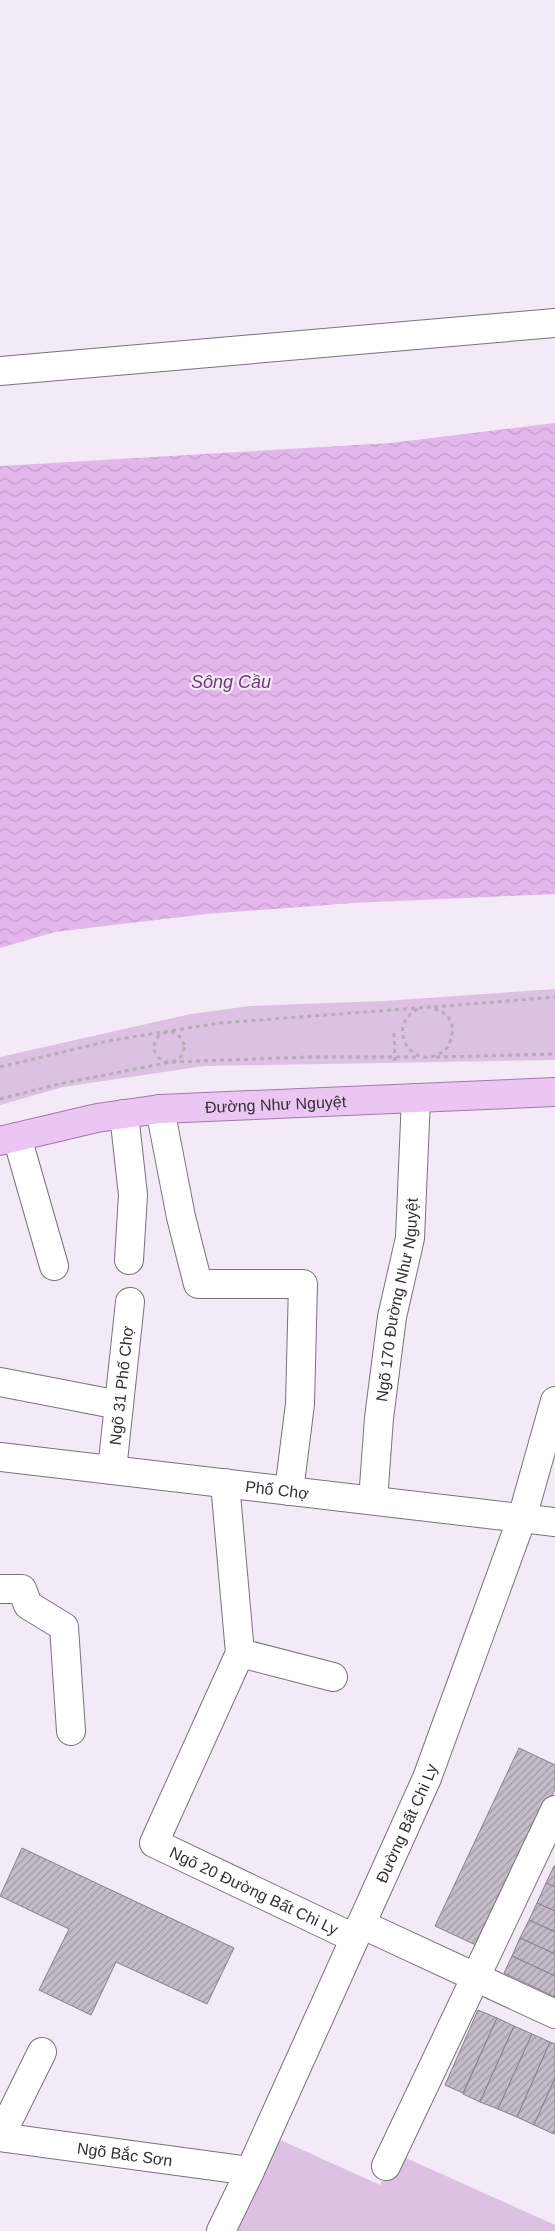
<svg xmlns="http://www.w3.org/2000/svg" width="555" height="2231" font-family="Arial,sans-serif">
<style>
.park{fill:#ddc1e3}
.water{fill:url(#water-waves)}
.building{fill:url(#building-hatch);stroke:#897f8b}
.lines{fill:none;stroke-linecap:round;stroke-linejoin:round}
.minor-casing{stroke:#7b717d;stroke-width:30}
.major-casing{stroke:#a278ab;stroke-width:30}
.path{stroke:#b5acb7;stroke-width:3;stroke-dasharray:4 4;stroke-linecap:butt}
.minor{stroke:#fff;stroke-width:28}
.major{stroke:#ebc6f3;stroke-width:28}
.labels{text-anchor:middle;stroke-width:4.5;stroke-linejoin:round;paint-order:stroke}
.street-label{font-size:16px;fill:#332f34;stroke:#f4e9f7}
.water-label{font-size:18px;font-style:italic;fill:#6f3a7a;stroke:#f4e9f7}
</style>
<defs>
<pattern id="water-waves" width="16" height="10" patternUnits="userSpaceOnUse" patternTransform="scale(1.25)"><rect width="16" height="10" fill="#e3b7ec"/><path d="M0 5q4-4 8 0t8 0" fill="none" stroke="#c39ecb"/></pattern>
<pattern id="building-hatch" width="6" height="6" patternUnits="userSpaceOnUse" patternTransform="scale(1.25)"><rect width="6" height="6" fill="#c6bbc8"/><path d="M-1 1l2-2M0 6l6-6M5 7l2-2" fill="none" stroke="#a198a3"/></pattern>
</defs>
<rect width="100%" height="100%" fill="#f4e9f7"/>
<!-- park -->
<g class="park">
<path d="M555,989V1060L204,1066L63,1087L0,1105V1057L191,1014L250,1006L384,1001Z"/>
<path d="M276,2138L380,2185L395,2153L555,2225V2231H233Z"/>
</g>
<!-- water -->
<path class="water" d="M555,423V894L353,903L206,914L55,932L0,948V466L390,443Z"/>
<!-- building -->
<g class="building">
<path d="M519,1748L555,1765V1789L480,1947L435,1926Z"/>
<path d="M22,1848L234,1948L207,2004L116,1962L91,2015L39,1990L69,1929L0,1896Z"/>
<path d="M554,1866H555V1887L546,1883Z"/>
<path d="M546,1883L555,1887V1911L537,1903Z"/>
<path d="M537,1903L555,1911V1932L529,1920Z"/>
<path d="M529,1920L555,1932V1954L520,1938Z"/>
<path d="M520,1938L555,1954V1976L512,1956Z"/>
<path d="M512,1956L555,1976V1997L504,1973Z"/>
<path d="M478,2010L497,2018L463,2093L445,2085Z"/>
<path d="M497,2018L514,2026L480,2102L463,2094Z"/>
<path d="M514,2026L532,2034L498,2109L480,2102Z"/>
<path d="M532,2034L550,2042L517,2117L498,2109Z"/>
<path d="M550,2042L555,2044V2078L534,2125L517,2117Z"/>
<path d="M555,2078V2131L554,2134L534,2125Z"/>
</g>
<g class="lines">
<!-- minor casing -->
<g class="minor-casing">
<g id="minor">
<path d="M0,371L555,323"/>
<path d="M160,1109L181,1217L198,1284H303L300,1404L289,1491"/>
<path d="M124,1114L133,1195L129,1260"/>
<path d="M17,1137L54,1266"/>
<path d="M0,1382L119,1405"/>
<path id="s1" d="M0,1457L555,1522"/>
<path id="s2" d="M112,1470L130,1302"/>
<path id="s3" d="M225,1483L240,1653L154,1843L354,1938"/>
<path id="s4" d="M373,1500L379,1418L392,1317L410,1238L416,1098"/>
<path d="M0,1589H22L28,1605L64,1627L71,1731"/>
<path d="M240,1653L333,1677"/>
<path d="M361,1924L555,2014"/>
<path id="s5" d="M0,2137L250,2171"/>
<path d="M0,2137L42,2052"/>
<path d="M386,2166L555,1810"/>
<path id="s6" d="M221,2231L250,2171L427,1778L522,1518L555,1401"/>
</g>
</g>
<!-- major casing -->
<g class="major-casing">
<g id="major">
<path id="s7" d="M0,1141L97,1118L160,1109L555,1092"/>
</g>
</g>
<!-- path -->
<g class="path">
<path d="M434,1007L555,997"/>
<circle cx="169" cy="1047" r="15"/>
<path d="M394,1033L395,1065"/>
<path d="M436,1057L555,1054"/>
<path d="M0,1067L113,1040L220,1023L431,1007L446,1014L451,1021L453,1030L449,1046C416,1081 379,1024 422,1007"/>
<path d="M0,1099L59,1084L171,1062L310,1057H419"/>
</g>
<!-- minor -->
<use href="#minor" class="minor"/>
<!-- major -->
<use href="#major" class="major"/>
</g>
<g class="labels">
<!-- street labels -->
<g class="street-label">
<text dy="6" stroke="none"><textPath href="#s7" startOffset="279">Đường Như Nguyệt</textPath></text>
<text dy="6" stroke="none"><textPath href="#s4" startOffset="202">Ngõ 170 Đường Như Nguyệt</textPath></text>
<text dy="6" stroke="none"><textPath href="#s2" startOffset="85">Ngõ 31 Phố Chợ</textPath></text>
<text dy="6" stroke="none"><textPath href="#s1" startOffset="279">Phố Chợ</textPath></text>
<text dy="6" stroke="none"><textPath href="#s6" startOffset="448">Đường Bất Chi Ly</textPath></text>
<text dy="6" stroke="none"><textPath href="#s3" startOffset="490">Ngõ 20 Đường Bất Chi Ly</textPath></text>
<text dy="6" stroke="none"><textPath href="#s5" startOffset="126">Ngõ Bắc Sơn</textPath></text>
</g>
<!-- water labels -->
<g class="water-label">
<text x="231" y="688">Sông Cầu</text>
</g>
</g>
</svg>
